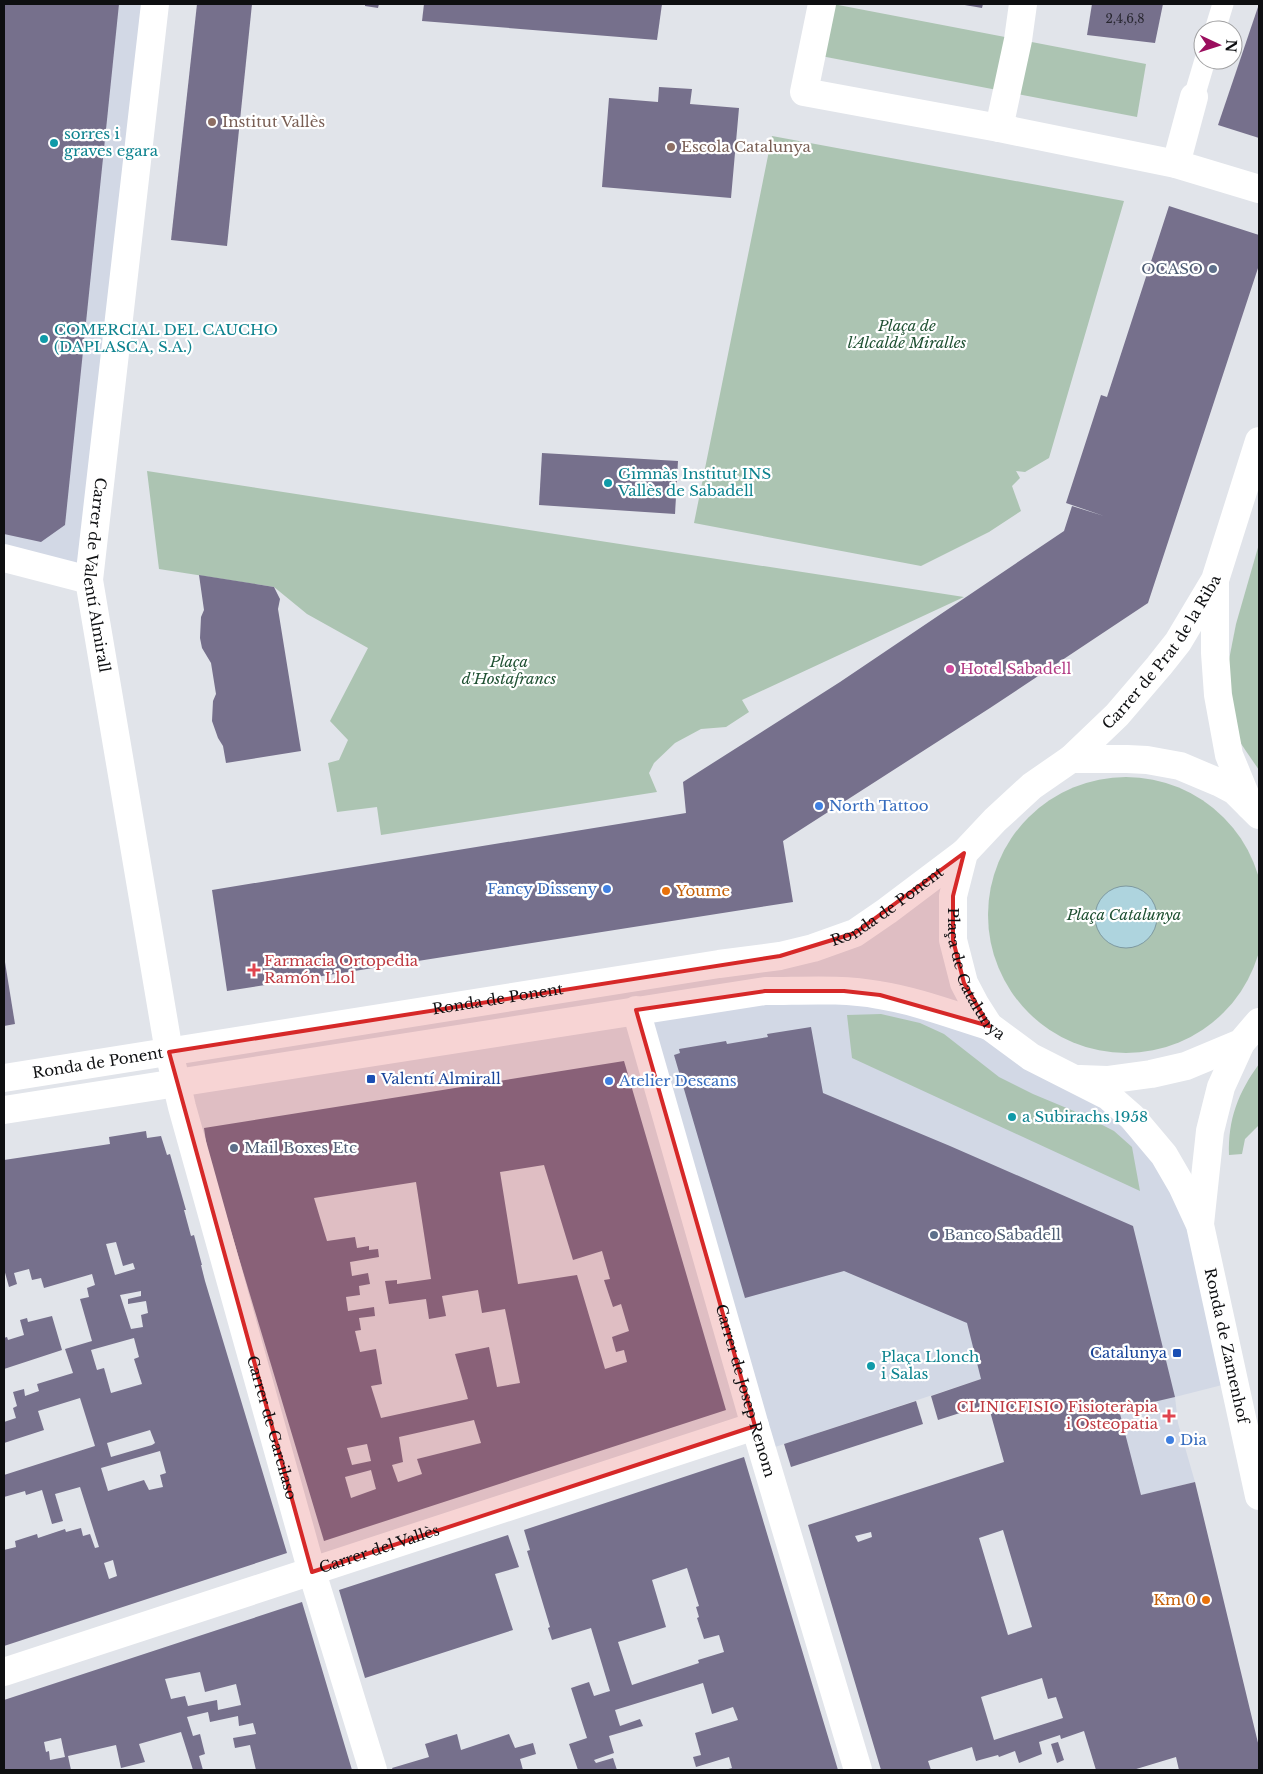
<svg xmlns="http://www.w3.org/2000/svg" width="1263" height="1774" font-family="'Libre Baskerville',serif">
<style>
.built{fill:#d2d8e5}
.green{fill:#acc4b2}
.water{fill:#aed4de;stroke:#7e99a0}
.building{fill:#76708c;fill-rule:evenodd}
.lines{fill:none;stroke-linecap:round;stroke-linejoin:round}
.pedestrian{stroke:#fff;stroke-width:21}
.minor{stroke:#fff;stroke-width:28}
.secondary{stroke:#fff;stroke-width:28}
.marked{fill:#d62828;fill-opacity:0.2;stroke:#d62828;stroke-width:4;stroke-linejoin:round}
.education-dot{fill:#8d6e63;stroke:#fff;stroke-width:2}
.culture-dot{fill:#0f9aa8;stroke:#fff;stroke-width:2}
.service-dot{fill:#5c6f8a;stroke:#fff;stroke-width:2}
.hotel-dot{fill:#d1479c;stroke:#fff;stroke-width:2}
.shop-dot{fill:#3f7fe0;stroke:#fff;stroke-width:2}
.food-dot{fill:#e8710a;stroke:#fff;stroke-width:2}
.health-dot{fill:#e0444e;stroke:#fff;stroke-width:2}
.transit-dot{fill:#1a4fb4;stroke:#fff;stroke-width:2}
.labels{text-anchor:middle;stroke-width:4.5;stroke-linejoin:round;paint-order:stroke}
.number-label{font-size:12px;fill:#282730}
.education-label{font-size:15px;fill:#785e54;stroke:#fff;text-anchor:start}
.culture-label{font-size:15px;fill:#0d838f;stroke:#fff;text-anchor:start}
.service-label{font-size:15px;fill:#4e5e75;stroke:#fff;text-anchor:start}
.park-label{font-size:15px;font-style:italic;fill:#205133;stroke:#fff}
.street-label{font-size:15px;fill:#0e0f11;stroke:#fff}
.hotel-label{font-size:15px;fill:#b23c85;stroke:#fff;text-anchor:start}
.shop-label{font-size:15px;fill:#366cbe;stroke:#fff;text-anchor:start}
.food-label{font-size:15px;fill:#c56008;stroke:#fff;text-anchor:start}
.health-label{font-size:15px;fill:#be3a42;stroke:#fff;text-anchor:start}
.transit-label{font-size:15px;fill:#164399;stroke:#fff;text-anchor:start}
</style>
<rect width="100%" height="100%" fill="#e1e4ea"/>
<!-- built -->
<g class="built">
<path d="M4,4H148L89,580L4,550Z"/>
<path d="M765,991L926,1007L1076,1079L1164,1155L1234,1382L1175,1397L1178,1423L1195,1482L1022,1525L981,1379L763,1451L636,1010Z"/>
</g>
<!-- green -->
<g class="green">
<path d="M833,4L1146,64L1137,117L821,56Z"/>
<path d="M772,136L1124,201L1049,458L1025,472L1016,471L1020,478L1012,486L1021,511L989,532L921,566L694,523Z"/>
<path d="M147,471L964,597L742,700L749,712L726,727L701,729L675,743L654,763L649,773L657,792L381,835L377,807L337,812L328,763L339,760L348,740L330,721L368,648L307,614L274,587L159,569Z"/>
<path d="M1259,544V770L1235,735L1225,680L1236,624Z"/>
<circle cx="1126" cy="915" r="138"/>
<path d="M881,1014L920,1023L944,1034L999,1077L1033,1094L1081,1114L1114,1131L1132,1147L1140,1191L852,1058L847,1015Z"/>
<path d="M1259,1064V1125L1245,1139L1242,1154L1229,1155C1228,1119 1238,1093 1259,1064Z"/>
</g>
<!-- water -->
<circle class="water" cx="1126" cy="917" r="31"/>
<!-- building -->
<g class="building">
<path d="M4,4H119L65,525L41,542L4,534Z"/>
<path d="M197,4H252L227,246L171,240Z"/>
<path d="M365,4H379L378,8L365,6Z"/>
<path d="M424,4H662L657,40L422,21Z"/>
<path d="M959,4H983L982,8Z"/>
<path d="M1092,4H1163L1155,43L1087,35Z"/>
<path d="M1259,4V138L1218,125Z"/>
<path d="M659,87L692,89L690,104L739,108L731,198L602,187L609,98L658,102Z"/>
<path d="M1169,206L1259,235V265L1148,603L990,708L783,841L793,902L227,991L212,890L686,813L683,782L840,682L1064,531L1072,506L1104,516L1066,503L1101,395L1107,397Z"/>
<path d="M542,453L678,461L675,514L539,505Z"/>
<path d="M199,575L274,587L280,599L278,609L301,751L226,763L223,746L218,738L212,721L213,701L216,694L211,663L202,648L200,638L201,617L204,610Z"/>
<path d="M4,956L15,1024L4,1026Z"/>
<path d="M811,1027L823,1093L950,1146L1133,1226L1175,1397L1119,1410L1141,1495L1195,1482L1259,1747V1770H1179L1176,1757L1133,1770H1096L1084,1731L1061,1739L1060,1735L1039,1742L1042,1754L1019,1763L1015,1751L999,1757L998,1755L976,1761L972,1747L928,1761L931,1770H881L808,1525L1004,1462L988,1404L938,1420L931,1396L981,1379L967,1323L844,1271L745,1298L674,1055L680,1053L679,1049L726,1041L727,1044L768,1037L767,1034ZM1003,1530L1032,1627L1008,1635L979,1538ZM871,1532L872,1537L858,1542L855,1536ZM1042,1678L1048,1699L1056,1697L1063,1718L994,1740L981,1697Z"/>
<path d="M624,1061L726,1410L324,1541L208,1155L204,1128ZM544,1165L573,1260L602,1251L610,1279L604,1280L613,1307L621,1304L629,1331L612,1337L616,1352L624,1350L627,1362L605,1369L577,1275L518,1284L500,1172ZM416,1182L431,1279L397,1284V1280L385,1281L389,1304L426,1299L429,1319L446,1316L442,1296L478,1290L482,1313L505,1309L520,1383L497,1387L489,1347L455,1354L468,1399L381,1418L371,1386L382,1384L376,1349L360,1352L355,1331L361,1330L359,1318L375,1316L374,1307L348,1311L346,1297L360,1295L359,1286L370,1284L368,1273L352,1276L350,1262L379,1257L378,1249L369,1250V1246L357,1248L355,1237L327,1241L314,1198ZM474,1420L481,1443L417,1459L422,1474L398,1482L392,1465L403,1462L399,1437ZM367,1444L371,1461L352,1465L347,1448ZM371,1470L376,1489L351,1498L345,1477Z"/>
<path d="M146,1131L147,1138L161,1136L167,1155L170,1154L186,1210H184L191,1236L194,1235L202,1265H201L205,1281L287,1553L4,1646V1550L16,1547L15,1541L37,1534L38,1538L65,1529L66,1532L81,1528L83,1536L90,1534L95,1548L99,1547L80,1487L55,1494L63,1521L52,1524L42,1490L26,1495L25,1491L4,1497V1475L95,1446L80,1398L38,1411L44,1430L4,1443V1422L16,1418L13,1408L17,1406L13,1392L24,1389L25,1396L39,1391L37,1384L73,1373L65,1349L92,1341L80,1299L89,1297L87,1288L95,1285L92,1274L44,1288L41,1278L32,1280L29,1269L14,1273L17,1284L9,1287L4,1269V1160L110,1144L109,1137ZM116,1242L123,1266L133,1263L135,1269L115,1275L106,1244ZM141,1291V1296L128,1299V1304L146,1301L148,1313L141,1315L143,1327L131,1329L120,1295ZM134,1338L139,1357L134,1359L142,1384L111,1393L104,1368L97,1370L91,1350ZM150,1430L155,1443L152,1445L111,1457L107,1443ZM160,1451L166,1473L160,1475L163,1487L149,1490L144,1480L108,1491L101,1468ZM113,1560L117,1576L109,1579L104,1563Z"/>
<path d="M52,1316L62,1350L4,1369V1338L7,1337L8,1340L24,1335L20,1320L27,1318L28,1322Z"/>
<path d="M916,1401L923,1424L791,1467L784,1444Z"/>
<path d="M744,1457L838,1770H725L732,1768L729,1757L696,1767L693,1757L701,1755L695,1733L738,1720L733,1707L712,1714L703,1683L615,1710L620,1726L640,1719L643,1726L609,1736L614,1753L594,1760L596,1763L613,1758L617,1770H578L569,1744L587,1738L571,1688L589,1682L594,1696L610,1691L591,1628L552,1640L548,1628L550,1627L527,1551L530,1550L524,1530ZM687,1568L699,1606L696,1607L699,1617L697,1618L704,1639L719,1635L724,1652L698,1660L699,1663L632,1685L618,1642L666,1627L652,1580Z"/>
<path d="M508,1535L519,1567L495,1574L513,1630L365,1678L339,1590Z"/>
<path d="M302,1602L352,1770H256L250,1745L235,1748L233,1738L256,1734L253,1723L239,1726L238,1716L210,1722L208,1712L187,1717L193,1736L200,1734L205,1754L199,1756L203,1770H193L181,1732L139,1744L145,1762L121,1768L116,1745L68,1756L71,1770H4V1700ZM200,1672L205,1692L236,1684L241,1705L218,1710L217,1700L188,1706L185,1696L171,1699L165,1679ZM61,1738L65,1757L50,1760L49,1751L46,1752L44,1742Z"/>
<path d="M457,1734L461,1750L509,1734L515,1748L533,1743L536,1754L520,1759L523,1770H393L392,1768L429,1757L425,1744Z"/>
<path d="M1058,1742L1064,1760L1057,1763L1051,1744Z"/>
</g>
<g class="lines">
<!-- pedestrian -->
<g class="pedestrian">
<path d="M1215,30L1223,4"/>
<path d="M1194,97L1205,60"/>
</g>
<!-- minor -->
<g class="minor">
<path id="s1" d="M155,4L89,580L169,1052L182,1107L312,1572L373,1770"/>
<path d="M822,4L804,92L999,128L1176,164L1259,189"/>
<path d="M999,128L1018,40L1023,4"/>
<path d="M1176,164L1194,97"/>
<path d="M4,558L89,580"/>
<path d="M1215,582V653L1218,695L1229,755L1250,806"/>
<path id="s2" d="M1071,759L1117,715L1159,666L1178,642L1215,580L1259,441"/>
<path id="s3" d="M636,1010L755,1426L858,1770"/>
<path id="s4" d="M4,1672L755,1426"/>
</g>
<!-- secondary -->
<g class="secondary">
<path id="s5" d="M1259,815L1235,791L1218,782L1180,766L1147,760L1127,759H1071L1032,786L995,820L964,853L953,896V940L964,983L975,1004L989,1026L1031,1057L1108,1096L1132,1117L1164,1155L1182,1186L1200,1225L1259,1496"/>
<path id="s6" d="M4,1078L719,964L780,956L813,948L855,933L887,911L964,853"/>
<path d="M1080,1079L1107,1080L1151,1074L1186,1066L1241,1043L1259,1022"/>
<path d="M4,1110L765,991C803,991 842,988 879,995C917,1001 953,1015 989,1026"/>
<path d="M1200,1224L1210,1131L1221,1087L1241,1043"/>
</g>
</g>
<!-- marked area -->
<path class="marked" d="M964,853L953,896V940L964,983L989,1026L880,995L844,991H765L636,1010L755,1426L312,1572L169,1052L780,956L855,933Z"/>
<!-- markers -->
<g class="education-dot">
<circle cx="212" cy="122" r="5"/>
<circle cx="671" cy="147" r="5"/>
</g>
<g class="culture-dot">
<circle cx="54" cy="143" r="5"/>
<circle cx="44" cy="339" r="5"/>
<circle cx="608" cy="483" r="5"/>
<circle cx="1012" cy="1117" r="5"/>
<circle cx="871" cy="1366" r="5"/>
</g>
<g class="service-dot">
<circle cx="1213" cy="269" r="5"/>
<circle cx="234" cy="1148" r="5"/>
<circle cx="934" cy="1235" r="5"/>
</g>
<circle class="hotel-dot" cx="950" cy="669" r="5"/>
<g class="shop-dot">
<circle cx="819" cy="806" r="5"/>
<circle cx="607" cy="889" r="5"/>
<circle cx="609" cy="1081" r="5"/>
<circle cx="1170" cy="1440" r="5"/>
</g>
<g class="food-dot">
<circle cx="666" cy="891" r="5"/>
<circle cx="1206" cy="1600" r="5"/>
</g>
<g class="health-dot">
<path d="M251.5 962.5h5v5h5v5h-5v5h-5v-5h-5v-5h5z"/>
<path d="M1166.5 1408.5h5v5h5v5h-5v5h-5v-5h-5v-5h5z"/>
</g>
<g class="transit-dot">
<rect x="366" y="1074" width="10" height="10" rx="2.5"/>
<rect x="1172" y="1348" width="10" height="10" rx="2.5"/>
</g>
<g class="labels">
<!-- number labels -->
<g class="number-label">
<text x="1125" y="23">2,4,6,8</text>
</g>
<!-- education labels -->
<g class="education-label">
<text x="222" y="127">Institut Vallès</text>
<text x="681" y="152">Escola Catalunya</text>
</g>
<!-- culture labels -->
<g class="culture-label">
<text x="64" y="139">sorres i<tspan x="64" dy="17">graves egara</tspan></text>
<text x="54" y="335">COMERCIAL DEL CAUCHO<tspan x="54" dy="17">(DAPLASCA, S.A.)</tspan></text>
<text x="618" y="479">Gimnàs Institut INS<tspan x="618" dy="17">Vallès de Sabadell</tspan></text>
<text x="1022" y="1122">a Subirachs 1958</text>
<text x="881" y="1362">Plaça Llonch<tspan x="881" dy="17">i Salas</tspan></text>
</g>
<!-- service labels -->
<g class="service-label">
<text x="1203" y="274" text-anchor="end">OCASO</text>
<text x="244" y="1153">Mail Boxes Etc</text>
<text x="944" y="1240">Banco Sabadell</text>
</g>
<!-- park labels -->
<g class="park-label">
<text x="907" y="331">Plaça de<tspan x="907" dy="17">l'Alcalde Miralles</tspan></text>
<text x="509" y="667">Plaça<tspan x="509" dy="17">d'Hostafrancs</tspan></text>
<text x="1124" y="920">Plaça Catalunya</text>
</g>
<!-- street labels -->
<g class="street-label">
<text dy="5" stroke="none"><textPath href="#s1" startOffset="575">Carrer de Valentí Almirall</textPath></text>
<text dy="5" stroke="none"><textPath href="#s2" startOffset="141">Carrer de Prat de la Riba</textPath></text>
<text dy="5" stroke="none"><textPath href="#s6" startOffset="905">Ronda de Ponent</textPath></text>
<text dy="5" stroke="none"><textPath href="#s5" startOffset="475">Plaça de Catalunya</textPath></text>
<text dy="5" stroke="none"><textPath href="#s6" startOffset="500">Ronda de Ponent</textPath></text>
<text dy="5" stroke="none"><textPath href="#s6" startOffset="95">Ronda de Ponent</textPath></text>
<text dy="5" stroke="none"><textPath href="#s5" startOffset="952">Ronda de Zamenhof</textPath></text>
<text dy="5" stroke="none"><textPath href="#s3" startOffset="396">Carrer de Josep Renom</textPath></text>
<text dy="5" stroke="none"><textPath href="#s1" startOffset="1448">Carrer de Garcilaso</textPath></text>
<text dy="5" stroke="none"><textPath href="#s4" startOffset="395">Carrer del Vallès</textPath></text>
</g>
<!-- hotel labels -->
<g class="hotel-label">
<text x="960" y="674">Hotel Sabadell</text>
</g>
<!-- shop labels -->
<g class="shop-label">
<text x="829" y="811">North Tattoo</text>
<text x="597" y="894" text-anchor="end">Fancy Disseny</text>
<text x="619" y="1086">Atelier Descans</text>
<text x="1180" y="1445">Dia</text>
</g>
<!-- food labels -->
<g class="food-label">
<text x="676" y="896">Youme</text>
<text x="1196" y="1605" text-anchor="end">Km 0</text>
</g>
<!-- health labels -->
<g class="health-label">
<text x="264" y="966">Farmacia Ortopedia<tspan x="264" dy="17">Ramón Llol</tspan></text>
<text x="1158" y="1412" text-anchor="end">CLINICFISIO Fisioteràpia<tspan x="1158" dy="17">i Osteopatia</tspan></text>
</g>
<!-- transit labels -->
<g class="transit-label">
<text x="381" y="1084">Valentí Almirall</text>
<text x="1167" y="1358" text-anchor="end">Catalunya</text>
</g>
</g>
<!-- border -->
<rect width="1263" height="1774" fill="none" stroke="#0e0f11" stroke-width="10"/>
<!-- north arrow -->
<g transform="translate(1218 45) rotate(94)"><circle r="24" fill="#ffffff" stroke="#9f9fa0"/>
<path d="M0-4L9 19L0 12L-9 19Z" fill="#9b0e5e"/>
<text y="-8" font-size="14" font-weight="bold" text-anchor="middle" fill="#0e0f11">N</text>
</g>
</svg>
